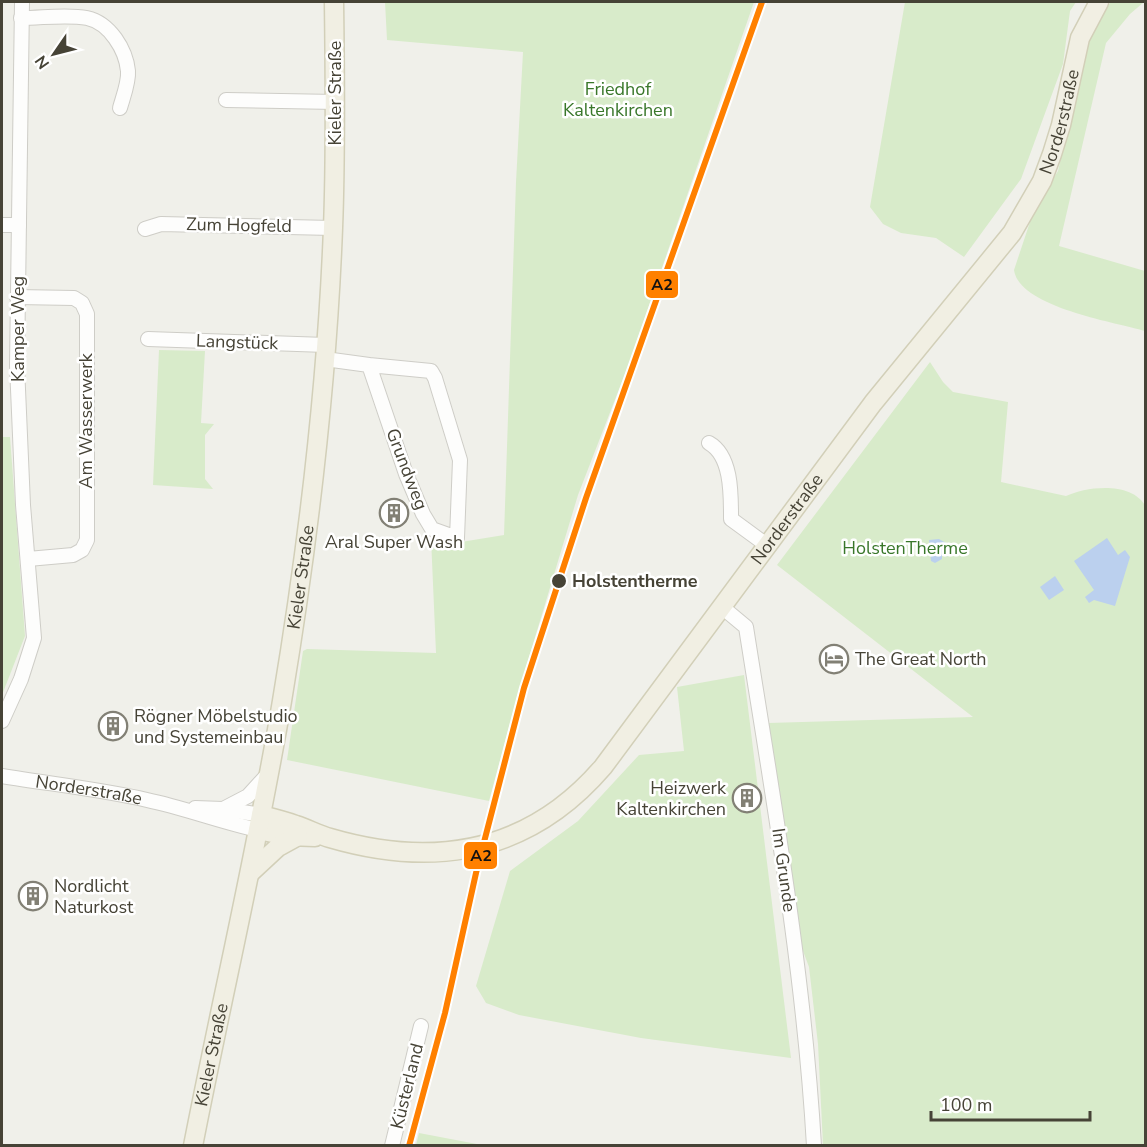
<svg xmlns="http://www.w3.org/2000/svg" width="1147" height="1147" font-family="'Nunito Sans',sans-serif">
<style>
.green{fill:#d8ebca}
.water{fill:#bbd0ee}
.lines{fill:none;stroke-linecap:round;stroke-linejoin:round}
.minor-casing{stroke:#cecdc7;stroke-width:16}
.major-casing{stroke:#d2cfb8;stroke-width:21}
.minor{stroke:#fdfdfc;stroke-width:14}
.major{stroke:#f1efe3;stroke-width:18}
.rail-1-casing{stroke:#fff;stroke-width:10}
.rail-1{stroke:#ff8000;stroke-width:6}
.stop-dot{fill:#464336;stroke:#fff;stroke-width:2}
.labels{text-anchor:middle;stroke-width:5;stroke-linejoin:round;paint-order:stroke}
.park-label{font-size:18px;fill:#39772a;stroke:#fff}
.street-label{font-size:18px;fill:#464336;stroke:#fff}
.poi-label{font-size:18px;fill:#464336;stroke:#fff;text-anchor:start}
.stop-label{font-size:18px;font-weight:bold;fill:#464336;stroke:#fff;text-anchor:start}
.line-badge{stroke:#fff;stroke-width:2}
.pale-badge-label{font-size:16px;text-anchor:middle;font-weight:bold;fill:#111}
</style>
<rect width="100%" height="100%" fill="#f0f0ea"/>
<!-- green -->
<g class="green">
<path d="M385,2H754L628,366L578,495L517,697L489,801L287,760L303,651L307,649L436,653L431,538L461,542L504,535L516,182L523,52L387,40Z"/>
<path d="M905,2H1076L1070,11L1063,64L1021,179L964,257L936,238L901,233L883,224L870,207Z"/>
<path d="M1111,2H1144L1130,14L1106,43L1059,246L1145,271V331C1114,322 1019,307 1014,270L1034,210L1058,171L1087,42L1096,20Z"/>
<path d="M159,350L205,351L201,423L214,424L205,435V479L213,489L153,485Z"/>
<path d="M930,362L943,382L953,392L1008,402L1001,482L1066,496C1087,486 1133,481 1146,507L1145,1145H823L818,1044L809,967L797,935L768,723L973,717L777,565Z"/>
<path d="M2,437H10L25,636L2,695Z"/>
<path d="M744,675L791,1058L641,1038L519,1015L486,1003L476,986L510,871L578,821L639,755L684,751L677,687Z"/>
<path d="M419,1133L482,1145H416Z"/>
</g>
<!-- water -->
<g class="water">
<path d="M1107,538L1118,555L1125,550L1130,557L1115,606L1094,600L1089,603L1085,597L1094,590L1074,561Z"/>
<path d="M939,539L946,543L948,549L947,557L942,551V559L935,563L931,561L929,540Z"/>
<path d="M1055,576L1064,590L1049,600L1040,587Z"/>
</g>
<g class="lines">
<!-- minor casing -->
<g class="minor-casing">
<g id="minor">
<path d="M21,18C42,18 67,14 87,18C110,23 126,50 128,71C129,82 123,97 120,108"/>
<path d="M226,100L336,102"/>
<path d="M2,225H19"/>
<path d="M145,229L161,224L333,228"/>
<path d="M17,297L74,298L82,303L87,314V540L82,550L73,555L28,559"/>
<path d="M148,339L326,345"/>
<path d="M325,359L369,365L406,474L423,514L432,529L457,538L460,460L435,378L431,371L369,365"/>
<path d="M709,443C732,456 731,495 731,519L768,546"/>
<path d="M722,607L746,627C773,799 804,971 814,1146"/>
<path d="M2,721L21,679L34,638L23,505L17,366L22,2"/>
<path id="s1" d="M2,776C50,784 99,789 147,800C185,808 221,822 258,830"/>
<path d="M195,808L223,809L261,815"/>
<path d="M225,808L248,796L269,773"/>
<path d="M392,1146L421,1026"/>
</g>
</g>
<!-- major casing -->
<g class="major-casing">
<g id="major">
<path id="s2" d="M261,815C273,818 285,821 296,825C308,829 319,835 330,838C436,869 530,852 603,767L873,403L1012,233L1042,181L1052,154L1061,125L1080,38L1099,2"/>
<path d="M258,830L287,836L315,837"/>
<path d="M250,873L278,847L298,836"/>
<path id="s3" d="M193,1146C222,997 257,850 282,701C308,545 327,386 333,228C336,153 335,77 334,2"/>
</g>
</g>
<!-- minor -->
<use href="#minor" class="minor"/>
<!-- major -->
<use href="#major" class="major"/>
<!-- rail-1 casing -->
<g class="rail-1-casing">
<path id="rail-1" d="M409,1146L445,1013L476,873L524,688L586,498L762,2"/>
</g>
<!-- rail-1 -->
<use href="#rail-1" class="rail-1"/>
</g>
<!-- icons -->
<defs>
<g id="building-ring" transform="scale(1.5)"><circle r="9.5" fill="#fff" stroke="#828075" stroke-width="1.5"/><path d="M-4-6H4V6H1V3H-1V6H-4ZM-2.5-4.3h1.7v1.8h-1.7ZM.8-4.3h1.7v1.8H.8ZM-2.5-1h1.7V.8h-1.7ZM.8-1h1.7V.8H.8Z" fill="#828075"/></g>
<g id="hotel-ring" transform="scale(1.5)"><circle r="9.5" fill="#fff" stroke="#828075" stroke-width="1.5"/><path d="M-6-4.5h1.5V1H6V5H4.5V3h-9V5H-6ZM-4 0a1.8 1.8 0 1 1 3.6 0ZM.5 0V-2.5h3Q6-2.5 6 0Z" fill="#828075"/></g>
</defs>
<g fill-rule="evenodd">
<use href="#building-ring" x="394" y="513"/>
<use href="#hotel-ring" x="834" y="659"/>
<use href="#building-ring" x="113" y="726"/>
<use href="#building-ring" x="747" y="798"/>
<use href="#building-ring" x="33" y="896"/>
</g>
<!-- markers -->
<circle class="stop-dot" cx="559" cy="581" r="8"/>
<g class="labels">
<!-- park labels -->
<g class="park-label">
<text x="618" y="95">Friedhof<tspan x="618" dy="21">Kaltenkirchen</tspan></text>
<text x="905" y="554">HolstenTherme</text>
</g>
<!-- street labels -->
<g class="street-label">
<text transform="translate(335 93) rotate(-90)" y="6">Kieler Straße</text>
<text dy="6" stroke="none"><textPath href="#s2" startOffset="1168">Norderstraße</textPath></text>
<text transform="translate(239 225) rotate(1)" y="6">Zum Hogfeld</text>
<text transform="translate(18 329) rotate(-90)" y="6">Kamper Weg</text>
<text transform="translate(237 342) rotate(2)" y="6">Langstück</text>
<text transform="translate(86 421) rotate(-90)" y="6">Am Wasserwerk</text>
<text transform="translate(407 469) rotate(69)" y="6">Grundweg</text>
<text dy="6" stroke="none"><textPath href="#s2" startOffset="682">Norderstraße</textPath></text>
<text dy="6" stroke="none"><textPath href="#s3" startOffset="579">Kieler Straße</textPath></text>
<text dy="6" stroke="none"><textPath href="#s1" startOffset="88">Norderstraße</textPath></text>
<text transform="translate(784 870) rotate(82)" y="6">Im Grunde</text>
<text dy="6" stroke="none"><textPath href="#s3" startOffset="93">Kieler Straße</textPath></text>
<text transform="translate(407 1086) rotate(-76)" y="6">Küsterland</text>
</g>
<!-- poi labels -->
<g class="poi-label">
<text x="394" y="548" text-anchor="middle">Aral Super Wash</text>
<text x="855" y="665">The Great North</text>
<text x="134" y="722">Rögner Möbelstudio<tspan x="134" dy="21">und Systemeinbau</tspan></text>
<text x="726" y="794" text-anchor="end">Heizwerk<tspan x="726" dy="21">Kaltenkirchen</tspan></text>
<text x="54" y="892">Nordlicht<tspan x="54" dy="21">Naturkost</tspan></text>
</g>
<!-- stop labels -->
<g class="stop-label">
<text x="572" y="587">Holstentherme</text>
</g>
</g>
<g class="line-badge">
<rect x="645" y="270" width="34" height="29" rx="6" fill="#ff8000"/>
<rect x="463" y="841" width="35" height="29" rx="6" fill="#ff8000"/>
</g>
<g class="pale-badge-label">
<text x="662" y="290">A2</text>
<text x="481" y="861">A2</text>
</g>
<!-- border -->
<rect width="1147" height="1147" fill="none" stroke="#464336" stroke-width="6"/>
<!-- north arrow -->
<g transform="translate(54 54) rotate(235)" stroke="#ffffff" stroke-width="4.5" paint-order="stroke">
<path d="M0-4.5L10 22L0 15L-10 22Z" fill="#464336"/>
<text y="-9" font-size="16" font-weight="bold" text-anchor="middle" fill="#464336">N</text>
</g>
<!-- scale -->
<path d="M931 1111v9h159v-9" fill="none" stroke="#464336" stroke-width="3"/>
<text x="940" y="1111" font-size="18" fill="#464336" stroke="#ffffff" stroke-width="4.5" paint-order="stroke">100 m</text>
</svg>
